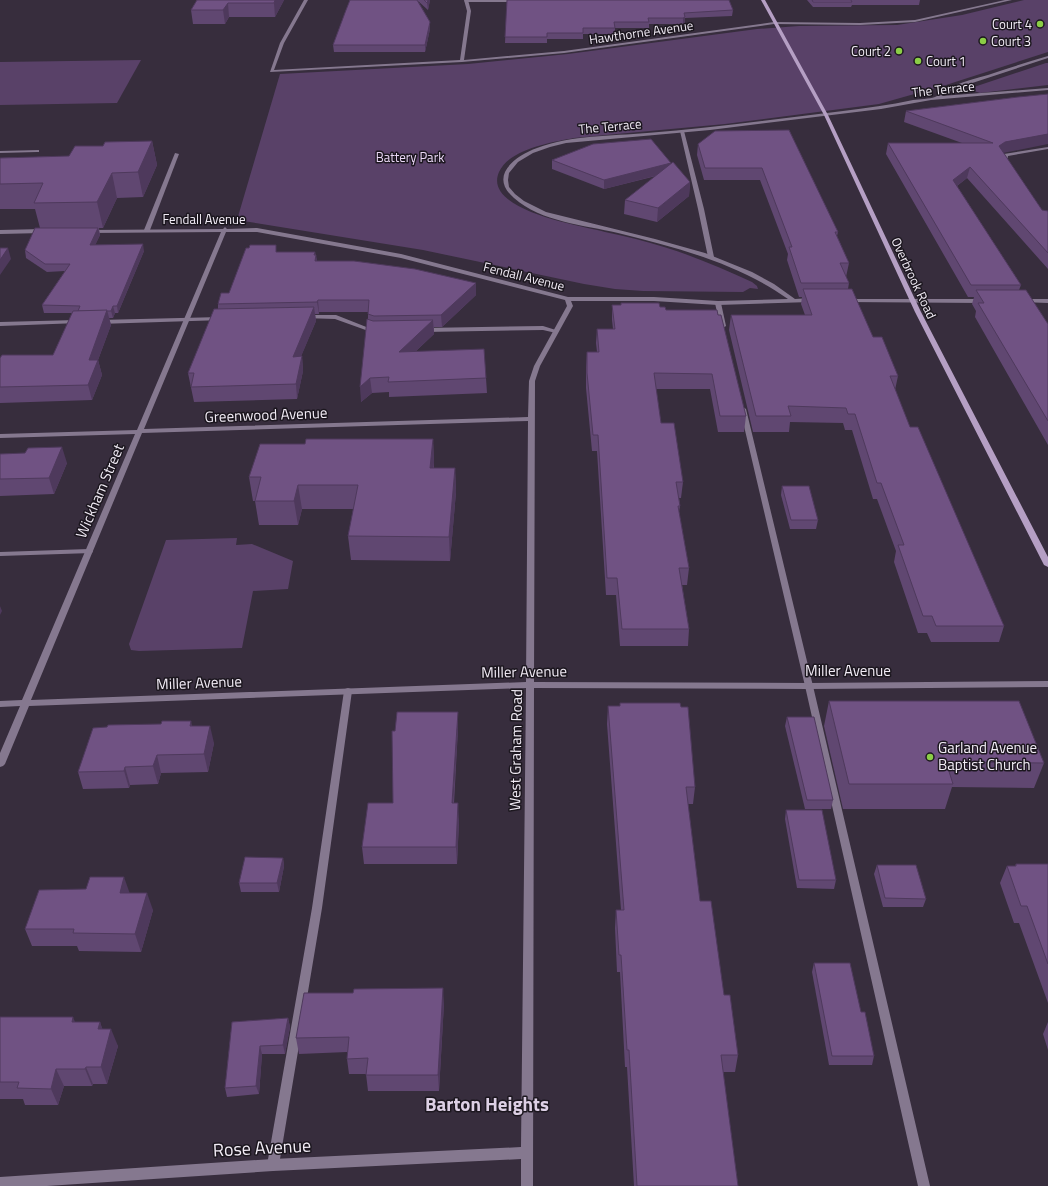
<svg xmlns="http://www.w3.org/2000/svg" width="1048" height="1186" font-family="'Titillium Web',sans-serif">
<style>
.green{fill:#594168}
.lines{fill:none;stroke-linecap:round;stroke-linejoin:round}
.lane{fill:#85788f;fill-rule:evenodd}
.street{fill:#85788f;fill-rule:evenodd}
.secondary{fill:#b59fc4;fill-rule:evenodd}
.wall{fill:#604771}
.shaded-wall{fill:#4e395c}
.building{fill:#705283;stroke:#4e395c}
.poi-dot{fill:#8bce46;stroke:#1c171f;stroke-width:1.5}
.labels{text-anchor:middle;stroke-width:3;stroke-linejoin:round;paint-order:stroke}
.far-poi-label{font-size:13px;fill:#f2ecf6;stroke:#1c171f;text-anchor:end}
.far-street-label{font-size:13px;fill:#f2ecf6;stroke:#1c171f}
.far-park-label{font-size:13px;fill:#ead7f6;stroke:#1c171f}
.street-label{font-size:15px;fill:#f2ecf6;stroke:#1c171f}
.poi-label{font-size:15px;fill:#f2ecf6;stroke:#1c171f;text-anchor:start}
.near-street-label{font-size:18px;fill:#f2ecf6;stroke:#1c171f}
.near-neighbourhood-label{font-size:19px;font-weight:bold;fill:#ddd0e5;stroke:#1c171f}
</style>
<rect width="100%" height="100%" fill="#372d3d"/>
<!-- green -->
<g class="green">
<path d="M1024,0H1048V52L946,85L879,104L725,124L574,138C553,142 509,149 499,172C482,211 583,226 605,232C625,236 645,241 664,247C694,256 723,269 752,282L757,286L758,289L750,288L743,292L643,291L615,289L584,284L423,250L237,220L280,74L468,64L568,54L757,29L799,26L897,25L962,15Z"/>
<path d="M141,60L117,103L0,105V62Z"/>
<path d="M1046,63H1048V85L980,93L971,90V88Z"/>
<path d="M237,538L236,545L252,544L293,561L288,589L253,591L242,648L139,651L131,650L129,644L166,540Z"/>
</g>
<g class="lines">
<!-- lane -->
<g class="lane">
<path d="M466,0H517L519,1L517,2H466L464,1Z"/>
<path d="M682,130L684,131L704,209L714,257L711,259L708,257L698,209L680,131Z"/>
<path d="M1048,147V149L1008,156L1007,162L1009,166H1005L1003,162L1004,154Z"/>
<path d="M39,150V152H37L0,153V151Z"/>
<path d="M175,153L179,154L150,230L145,231L144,230Z"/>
<path d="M718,301L721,303L726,326L723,328L720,326L715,303Z"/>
<path d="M305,315H336L379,332L376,334L374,333L335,319L303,318L302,317Z"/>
<path d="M221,317L224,319L223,320L99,324L96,322L99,320Z"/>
<path d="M77,320L79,321V323L0,326V322Z"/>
<path d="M543,326L559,331L556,333L543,330L424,332L421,330L424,328Z"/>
<path d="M743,407L746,409L813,686L930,1186H918L805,686L740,409Z"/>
<path d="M89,549L93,551L92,553L0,556V552Z"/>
<path d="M348,688L351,689L352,691L322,908L279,1165L277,1169L273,1171L269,1169L267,1165L312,908L344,691L345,689Z"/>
</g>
<!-- street -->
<g class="street">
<path d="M304,0H308L284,43L274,70L460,60L467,11L464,0H468L471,11L464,60L564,51L774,22L860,23L915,20L1005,0H1012L915,22L860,25L774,24L564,53L462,62L270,72L280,43Z"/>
<path d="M1048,56V58L957,88L941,96L1048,88V90L931,100L881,109L710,130L566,143L550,147L533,153L518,162L509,173L508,180L509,187L515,194L524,201L546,212L655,239L705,253L752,272L774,284L795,299L811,298L814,300L811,302L718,305L654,301H571L573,306L540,366L535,381L534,682L809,683L1048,681V687L809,689L534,688L533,1186H521V1159L273,1171L47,1186H0V1177L273,1159L521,1147L526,688L29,706L5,764L3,766L0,767V753L20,706L0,707V701L22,700L135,434L0,438V434L137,430L221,232L89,233L87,232V230L223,229L225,227L227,229L257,228L401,254L568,297H654L718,301L788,299C737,263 678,248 618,233C584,225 541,222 514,198C488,176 515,156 537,148C572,135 611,136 647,133C713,128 778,119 843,111C866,108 890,105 913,100C920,99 929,99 935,97C942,94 948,89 954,86C965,81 977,78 988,75C1008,68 1028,62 1048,56ZM226,232H257L401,258L565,300L567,306L534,366L529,381L528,417L144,429ZM528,421L526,682L31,700L142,433Z"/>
<path d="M0,230L43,229L46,231L43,233L0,234Z"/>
<path d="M847,299H983L986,301L983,303L845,302V300Z"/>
<path d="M1023,299H1048V303L1021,302V300Z"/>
</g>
<!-- secondary -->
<path class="secondary" d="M761,0H765L828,115L921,312L1048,557V567L1044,565L915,312L824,115Z"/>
</g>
<!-- wall -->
<g class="wall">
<path d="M197,0H284L275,17H229L225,24H193L191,10Z"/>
<path d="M350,0H430L428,10L418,1L430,22V29L425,52H334L333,45Z"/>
<path d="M507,0L733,10L732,16L685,18V23L683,24H649V28H615V34H583V39H547V43H505Z"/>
<path d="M807,0H920L919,5H852L851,7H813Z"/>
<path d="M1018,97L1003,153L1042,210L1048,211V269L967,178L957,186L1021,285L1019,290L1048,324V445L975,317L976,311L972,304L974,297H968L886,154L888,143H962L904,122L906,111Z"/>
<path d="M789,130L838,232L837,236L849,263L846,277L849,283L848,289L873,337L898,376L895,390L910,427L1004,626L999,642H931L927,633H918L894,562L896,551L877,499H873L852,430H845L843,423L790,422L789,432H753L729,330L731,315H805L801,304L802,297H799L787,260L788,254L760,180H704L697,155L698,144Z"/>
<path d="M152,141L157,165L143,197L117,198L103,228H99L100,235L95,245L144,251L118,313H115L113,318H109L111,325L98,360L102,375L92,400L0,403V358L53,355L72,313H44L42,305L65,271L47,272L26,258L25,250L40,228L35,209H0V158L69,156L103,146Z"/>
<path d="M552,160L671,164L690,182L689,196L657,222L624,214L625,200L656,176L604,189L552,169Z"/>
<path d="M277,252H315L317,261L476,295L442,327H434V334L416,351L486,378L487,393L389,397V392L372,393L361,402L368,319V312H319V314H315L316,321L301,356H302L303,371L297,399L194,402L188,373L218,309V304L229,293Z"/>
<path d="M612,305L660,307L666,310L746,416L744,432H718L710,389H656L661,423L683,482L681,498H679L680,506L679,512L689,568L687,585H682L689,629L688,646H620L616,595H606L597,451H592L586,388V367L587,352H597L596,343L597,329H613L612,320Z"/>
<path d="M433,439L434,463V468H455L456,492L450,561L351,560L348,536L354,509H302L298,525H259L255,501H253L249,477L305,444Z"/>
<path d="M0,454L67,463L54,494L0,496Z"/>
<path d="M782,486L818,520L816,529H790L781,495Z"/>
<path d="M829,701L1044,763L1034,788L952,787L945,809H843L824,726Z"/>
<path d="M608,706L695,787L693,804H688L700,901L724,995L738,1055L735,1072H723L738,1186H634L627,1067H625L620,972H617L615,928L616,910H621L607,724Z"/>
<path d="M787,717L833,800L831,809H805L785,726Z"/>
<path d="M192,726L214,743L208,772L161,773L158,784L130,785L129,788L83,789L78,772Z"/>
<path d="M458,729L454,803L459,821L457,864H364L362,847L393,803Z"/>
<path d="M786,810L836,880L834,889L797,888L785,819Z"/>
<path d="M283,858L284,866L279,892H241L239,883Z"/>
<path d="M1016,864H1048V1003L1019,923H1014L1000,883L1007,866H1015Z"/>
<path d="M877,865L926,899L923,907H883L874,874Z"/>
<path d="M129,893L153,910L141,952L79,951L77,946H32L25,929Z"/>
<path d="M814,963L861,1012L874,1056L872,1065H829L812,972Z"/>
<path d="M444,1003L439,1091H368L366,1074H349L347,1059V1052L299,1054L296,1038Z"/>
<path d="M0,1017L75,1022H100L102,1029L118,1046L107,1084H93L92,1086H64L58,1105H25L23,1099H0Z"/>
<path d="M288,1018L290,1027L285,1054H262L259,1094L227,1097L225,1088L232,1022Z"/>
<path d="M1048,1022V1050L1043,1034Z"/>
</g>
<!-- shaded-wall -->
<g class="shaded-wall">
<path d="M275,0H284L275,17L274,3Z"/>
<path d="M428,0H430L428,10L427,3Z"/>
<path d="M228,3L229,17L225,24L223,10Z"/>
<path d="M685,17V23L683,24V18Z"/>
<path d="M430,22V29L425,52V45Z"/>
<path d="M1048,134V144L1003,153L999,146L1005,142Z"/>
<path d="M152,141L157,165L143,197L138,172Z"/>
<path d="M671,163L670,172L604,189V180Z"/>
<path d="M970,167L967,178L950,191L953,180Z"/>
<path d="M112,173L117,198L103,228L97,202Z"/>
<path d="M690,182L689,196L657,222L658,208Z"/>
<path d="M98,228L100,235L92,252L90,245Z"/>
<path d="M143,244L144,251L118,313L117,306Z"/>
<path d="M8,248L11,259L0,275V260Z"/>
<path d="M315,252V258L316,255L318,267H315L314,255Z"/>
<path d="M476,283V295L442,327L441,315Z"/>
<path d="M318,300L319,312V314L317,302Z"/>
<path d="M113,306L115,313L113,318L111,311Z"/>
<path d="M314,307L316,321L295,371L293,357Z"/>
<path d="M107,310L111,325L98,360L102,375L92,400L88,385L89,360Z"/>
<path d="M433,320L434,334L400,366L399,352Z"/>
<path d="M302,356L303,371L297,399L296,384Z"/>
<path d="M370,378L372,393L361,402L360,387Z"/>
<path d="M433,439L434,463L431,492L430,468Z"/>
<path d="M62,447L67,463L54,494L49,478Z"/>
<path d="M455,468L456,492L450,561L449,537Z"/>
<path d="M298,485L302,509L298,525L294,501Z"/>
<path d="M0,606L2,611L0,615Z"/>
<path d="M458,712V729L452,821V803Z"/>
<path d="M191,721L195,738L190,726Z"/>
<path d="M210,726L214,743L208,772L204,754Z"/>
<path d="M157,755L161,773L158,784L153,766Z"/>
<path d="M125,767L130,785L129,788L124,771Z"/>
<path d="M458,803L459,821L457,864L456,847Z"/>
<path d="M283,858L284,866L279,892L277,883Z"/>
<path d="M124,877L130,894L120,893Z"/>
<path d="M147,893L153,910L141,952L135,934Z"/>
<path d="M443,988L444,1003L439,1091L438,1075Z"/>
<path d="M73,1017L80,1034L72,1022Z"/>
<path d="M288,1018L290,1027L285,1054L283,1045Z"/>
<path d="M100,1022L106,1039L98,1029Z"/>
<path d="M111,1029L118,1046L107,1084L101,1067Z"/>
<path d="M260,1046L262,1054L259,1094L256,1086Z"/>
<path d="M86,1067L93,1084L92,1086L85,1069Z"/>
<path d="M56,1069L64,1086L58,1105L51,1089Z"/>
</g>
<!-- building -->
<g class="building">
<path d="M197,0H275L274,3H228L223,10H191Z"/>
<path d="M350,0H417L430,22L425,45H333L346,10Z"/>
<path d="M424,0H428L427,3Z"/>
<path d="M507,0H729L733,10L684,13L685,17L683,18H648L649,22H614L615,28H583V33H547V37H505Z"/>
<path d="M812,0H851L852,2H813Z"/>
<path d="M1048,94V134L1005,142L999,146L1042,210L1048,211V253L970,167L953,180L1021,285H971L888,143H993L906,111L1018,97Z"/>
<path d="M789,130L838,232H835L849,263H840L849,283H801L789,247H792L762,168H705L698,144L715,131Z"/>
<path d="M651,139L671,163L604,180L552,160L593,144Z"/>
<path d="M152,141L138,172L112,173L97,202L34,203L43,183L0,184V158L69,156L75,146H103L105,142Z"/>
<path d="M673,162L690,182L658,208L625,200Z"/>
<path d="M35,228H98L90,245L143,244L117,306H113L111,311H78L80,306L42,305L70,264H45L25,250Z"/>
<path d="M250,245H276V252H315L314,255H316L315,261H354L415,269L476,283L441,315L374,316L368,314L369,300H318L317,302L218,304L221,293H229L246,248H249Z"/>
<path d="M0,248H8L0,260Z"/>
<path d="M803,289H852L873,337H882L898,376H890L910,427H918L1004,626H936L932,616H923L898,545H904L881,483H877L855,414H848L846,408L788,406L791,416H756L731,315H812Z"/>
<path d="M976,290H1026L1048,324V421L978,303H984Z"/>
<path d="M621,303H659L660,307H665L666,310H717L718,315H721L746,416H720L712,374L654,373L661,423H674L683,482H676L680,506H678L689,568H679L689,629H622L617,578H607L598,435H593L587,373V352H599L597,329H615L612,305H621Z"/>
<path d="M314,307L293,357L302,356L296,384L191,387L194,373H188L214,309Z"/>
<path d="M107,310L89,360H98L88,385L0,387V358L2,355H53L73,311Z"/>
<path d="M367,319L373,321L433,320L399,352L484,349L486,378L388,382L389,377L370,378L360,387Z"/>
<path d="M306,439H433L430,468H455L449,537L348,536L358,485H298L294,501H255L261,477H249L260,444H305Z"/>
<path d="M62,447L49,478L0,479V454L25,453L28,448Z"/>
<path d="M782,486H809L818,520H791Z"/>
<path d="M829,701H1019L1044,763L946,762L953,784H849Z"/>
<path d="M620,703H680L681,707H688L695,787H686L700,901H711L724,995H730L738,1055H721L738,1186H637L629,1050H627L621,955H619L616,910H624L608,706H620Z"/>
<path d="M397,712H458L452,803H458L456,847H362L368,803H393L392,731H395Z"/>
<path d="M787,717H814L833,800H807Z"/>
<path d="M162,721H191L190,726H210L204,754L157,755L153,766L125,767L124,771L78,772L93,728L107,727L108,725L161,724Z"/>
<path d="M786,810H822L836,880H799Z"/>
<path d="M245,857L283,858L277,883H239Z"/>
<path d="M1016,864H1048V964L1027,906H1021L1007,866H1016Z"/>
<path d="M877,865H916L926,899L885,898Z"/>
<path d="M90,877H124L120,893H147L135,934L73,933L74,929H25L39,890L86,889Z"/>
<path d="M814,963H850L861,1012H865L874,1056H832Z"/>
<path d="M443,988L438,1075H366L368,1058L347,1059L349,1037L296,1038L304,993H353L354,989Z"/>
<path d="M0,1017H73L72,1022H100L98,1029H111L101,1067H86L85,1069H56L51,1089L17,1088L19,1082H0Z"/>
<path d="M288,1018L283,1045L260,1046L256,1086L225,1088L232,1022Z"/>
</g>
<!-- markers -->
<g class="poi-dot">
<circle cx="1040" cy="24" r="4"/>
<circle cx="983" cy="41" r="4"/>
<circle cx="899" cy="51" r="4"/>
<circle cx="918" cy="61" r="4"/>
<circle cx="930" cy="757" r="4"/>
</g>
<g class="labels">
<!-- far-poi labels -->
<g class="far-poi-label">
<text x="1032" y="29">Court 4</text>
<text x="991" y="46" text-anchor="start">Court 3</text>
<text x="891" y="56">Court 2</text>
<text x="926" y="66" text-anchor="start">Court 1</text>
</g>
<!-- far-street labels -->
<g class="far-street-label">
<text transform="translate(641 32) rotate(-8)" y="5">Hawthorne Avenue</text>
<text transform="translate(943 89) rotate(-6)" y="5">The Terrace</text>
<text transform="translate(610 126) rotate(-5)" y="5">The Terrace</text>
<text x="204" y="224">Fendall Avenue</text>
<text transform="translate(524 276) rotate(14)" y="5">Fendall Avenue</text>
<text transform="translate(914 278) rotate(65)" y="5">Overbrook Road</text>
</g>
<!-- far-park labels -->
<g class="far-park-label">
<text x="410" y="162">Battery Park</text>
</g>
<!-- street labels -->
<g class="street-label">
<text transform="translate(266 415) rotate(-2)" y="5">Greenwood Avenue</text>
<text transform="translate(100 491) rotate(-67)" y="5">Wickham Street</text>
<text x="848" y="676">Miller Avenue</text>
<text transform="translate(524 672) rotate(-1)" y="5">Miller Avenue</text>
<text transform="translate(199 683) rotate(-2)" y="5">Miller Avenue</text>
<text transform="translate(516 750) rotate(-89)" y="5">West Graham Road</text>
</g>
<!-- poi labels -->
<g class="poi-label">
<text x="938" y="753">Garland Avenue<tspan x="938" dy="17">Baptist Church</tspan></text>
</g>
<!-- near-street labels -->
<g class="near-street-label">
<text transform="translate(262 1148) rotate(-3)" y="6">Rose Avenue</text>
</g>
<!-- near-neighbourhood labels -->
<g class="near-neighbourhood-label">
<text x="487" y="1111">Barton Heights</text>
</g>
</g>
</svg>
